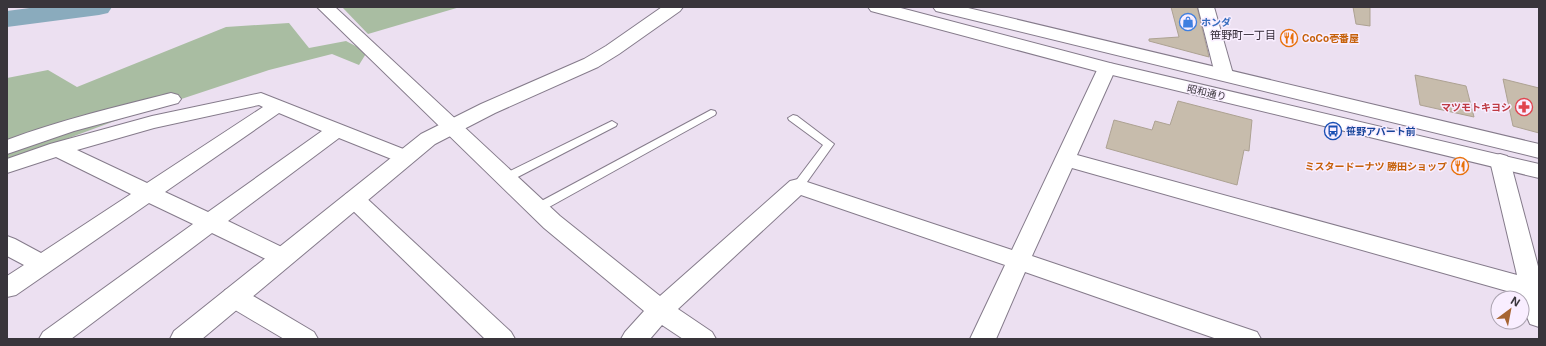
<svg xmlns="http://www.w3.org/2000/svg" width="1546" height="346" font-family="Inter,'Noto Sans JP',sans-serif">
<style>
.forest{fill:#a9bda2}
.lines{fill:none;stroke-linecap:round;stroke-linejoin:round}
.river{fill:#8aabbd;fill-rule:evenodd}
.building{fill:#c7bcac;stroke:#ada293}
.service-casing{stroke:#857b8b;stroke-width:2}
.minor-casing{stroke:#857b8b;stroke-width:2}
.tertiary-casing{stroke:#857b8b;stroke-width:2}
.service{fill:#fff;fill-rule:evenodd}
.minor{fill:#fff;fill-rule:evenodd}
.tertiary{fill:#fff;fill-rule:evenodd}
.labels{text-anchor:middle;stroke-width:3;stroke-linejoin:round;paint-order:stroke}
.shop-label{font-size:10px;font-weight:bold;fill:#366cbe;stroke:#f9eeff;text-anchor:start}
.food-label{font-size:10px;font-weight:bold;fill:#c56008;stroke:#f9eeff;text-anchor:start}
.street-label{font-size:10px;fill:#39353b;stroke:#f9eeff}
.health-label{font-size:10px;font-weight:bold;fill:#be3a42;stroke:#f9eeff;text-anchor:end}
.transit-label{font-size:10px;font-weight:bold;fill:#164399;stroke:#f9eeff;text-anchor:start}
.neighbourhood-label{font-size:11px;fill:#332a37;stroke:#f9eeff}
</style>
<rect width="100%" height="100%" fill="#ece0f1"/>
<!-- forest -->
<g class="forest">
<path d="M342,7H460L368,34Z"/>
<path d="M289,23L309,48L346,41L367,52L359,65L332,54L269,70L112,122L7,161V78L48,70L77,87L226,27Z"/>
</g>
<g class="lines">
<!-- river -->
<path class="river" d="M37,7H112L108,13L99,15L7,27V11Z"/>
</g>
<!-- building -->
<g class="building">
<path d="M1171,7H1197L1209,57L1149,41V39L1179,37Z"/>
<path d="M1353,7H1370V26L1356,24Z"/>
<path d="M1415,75L1466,86L1474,117L1420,105Z"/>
<path d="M1503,79L1539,88V133L1513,126Z"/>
<path d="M1178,101L1252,120L1249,151L1244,150L1237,185L1106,148L1114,120L1152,130L1155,121L1170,125Z"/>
</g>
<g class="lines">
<!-- service casing -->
<g class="service-casing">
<g id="service">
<path d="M711,110L715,111L716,113L715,115L542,211H534L532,208L534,205Z"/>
<path d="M793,115L797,116L834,144L802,189H794L792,186L823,145L789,120L788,118Z"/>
<path d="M612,121L617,124L616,126L510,181H502L500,178L502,175Z"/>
</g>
</g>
<!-- minor casing -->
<g class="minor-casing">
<g id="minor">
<path d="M317,7H335L560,216L660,296L790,181L798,179L1012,250L1098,68L1101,64L1107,63L1113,64L1116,68L1077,155L1517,275L1490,161L1493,156L1500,154L1507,156L1510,161L1539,270V327L1530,324L1527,317L1521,295L1072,168L1032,256L1257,332L1261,339H1217L1025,272L996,339H970L1005,265L801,195L678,309L712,332L716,339H683L662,325L650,339H621L625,332L644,311L544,228Z"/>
<path d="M1198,7H1214L1233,74L1230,78L1224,79L1218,78L1215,74Z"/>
<path d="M171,93L178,95L181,99L178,103L74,131L7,154V140C60,120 116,107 171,93Z"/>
<path d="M261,93L411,152L414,157L411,162L404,164L339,138L228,221L290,251L294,257L290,263L282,266L274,263L212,233L71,339H39L43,332L193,224L149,203L16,295L7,297V276L24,265L7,256V236L15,239L41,253L131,194L56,157L7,173V159L50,144L152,116ZM259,105L263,107L147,183L77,150L154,128ZM279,113L322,131L208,212L165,192Z"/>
<path d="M354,191L362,194L511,332L515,339H485L346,204L343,199L346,194Z"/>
<path d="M234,287L243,290L314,332L318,339H284L225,304L222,297L225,290Z"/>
</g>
</g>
<!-- tertiary casing -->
<g class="tertiary-casing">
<g id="tertiary">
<path d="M662,7H683L680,11L619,54L598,67L495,113L435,144L202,339H170L174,331L421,134L481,104L584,59L606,46Z"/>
<path d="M868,7H897L1110,63L1539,164V178L1100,72L871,11Z"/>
<path d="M933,7H964L1539,144V158L936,11Z"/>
</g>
</g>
<!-- service -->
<use href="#service" class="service"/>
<!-- minor -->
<use href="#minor" class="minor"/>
<!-- tertiary -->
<use href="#tertiary" class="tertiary"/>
</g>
<!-- icons -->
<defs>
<g id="shop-ring" transform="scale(0.9)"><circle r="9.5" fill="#f9eeff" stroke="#3f7fe0" stroke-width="1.5"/><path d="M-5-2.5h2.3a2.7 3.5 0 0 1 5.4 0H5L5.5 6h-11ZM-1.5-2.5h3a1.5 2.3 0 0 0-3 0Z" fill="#3f7fe0"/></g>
<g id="restaurant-ring" transform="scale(0.9)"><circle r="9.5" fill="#f9eeff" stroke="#e8710a" stroke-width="1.5"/><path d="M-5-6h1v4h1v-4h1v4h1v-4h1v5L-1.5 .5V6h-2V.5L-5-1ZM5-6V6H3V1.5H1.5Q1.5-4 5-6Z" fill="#e8710a"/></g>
<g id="pharmacy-ring" transform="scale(0.9)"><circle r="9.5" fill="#f9eeff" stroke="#e0444e" stroke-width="1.5"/><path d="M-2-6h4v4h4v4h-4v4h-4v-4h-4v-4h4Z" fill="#e0444e"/></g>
<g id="bus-ring" transform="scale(0.9)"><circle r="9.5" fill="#f9eeff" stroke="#1a4fb4" stroke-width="1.5"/><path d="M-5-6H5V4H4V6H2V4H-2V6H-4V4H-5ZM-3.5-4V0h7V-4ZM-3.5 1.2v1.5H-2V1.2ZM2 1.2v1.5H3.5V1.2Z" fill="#1a4fb4"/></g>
</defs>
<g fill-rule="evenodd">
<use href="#shop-ring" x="1188" y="22"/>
<use href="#restaurant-ring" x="1289" y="38"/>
<use href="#pharmacy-ring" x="1524" y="107"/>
<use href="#bus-ring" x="1333" y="131"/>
<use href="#restaurant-ring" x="1460" y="166"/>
</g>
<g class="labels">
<!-- shop labels -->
<g class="shop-label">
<text x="1201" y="26">ホンダ</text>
</g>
<!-- food labels -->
<g class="food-label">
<text x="1302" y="42">CoCo壱番屋</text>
<text x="1447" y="170" text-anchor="end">ミスタードーナツ 勝田ショップ</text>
</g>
<!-- street labels -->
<g class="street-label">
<text transform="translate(1207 92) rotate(13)" y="4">昭和通り</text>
</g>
<!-- health labels -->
<g class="health-label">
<text x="1511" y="111">マツモトキヨシ</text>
</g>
<!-- transit labels -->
<g class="transit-label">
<text x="1346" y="135">笹野アパート前</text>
</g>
<!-- neighbourhood labels -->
<g class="neighbourhood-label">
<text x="1243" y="39">笹野町一丁目</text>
</g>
</g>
<!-- border -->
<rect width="1546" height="346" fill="none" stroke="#39353b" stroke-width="16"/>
<!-- north arrow -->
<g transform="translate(1510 310) rotate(32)"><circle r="19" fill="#f9eeff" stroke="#aca4b1"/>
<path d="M0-3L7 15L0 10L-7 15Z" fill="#a76532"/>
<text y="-6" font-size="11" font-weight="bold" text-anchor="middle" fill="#39353b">N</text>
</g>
</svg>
